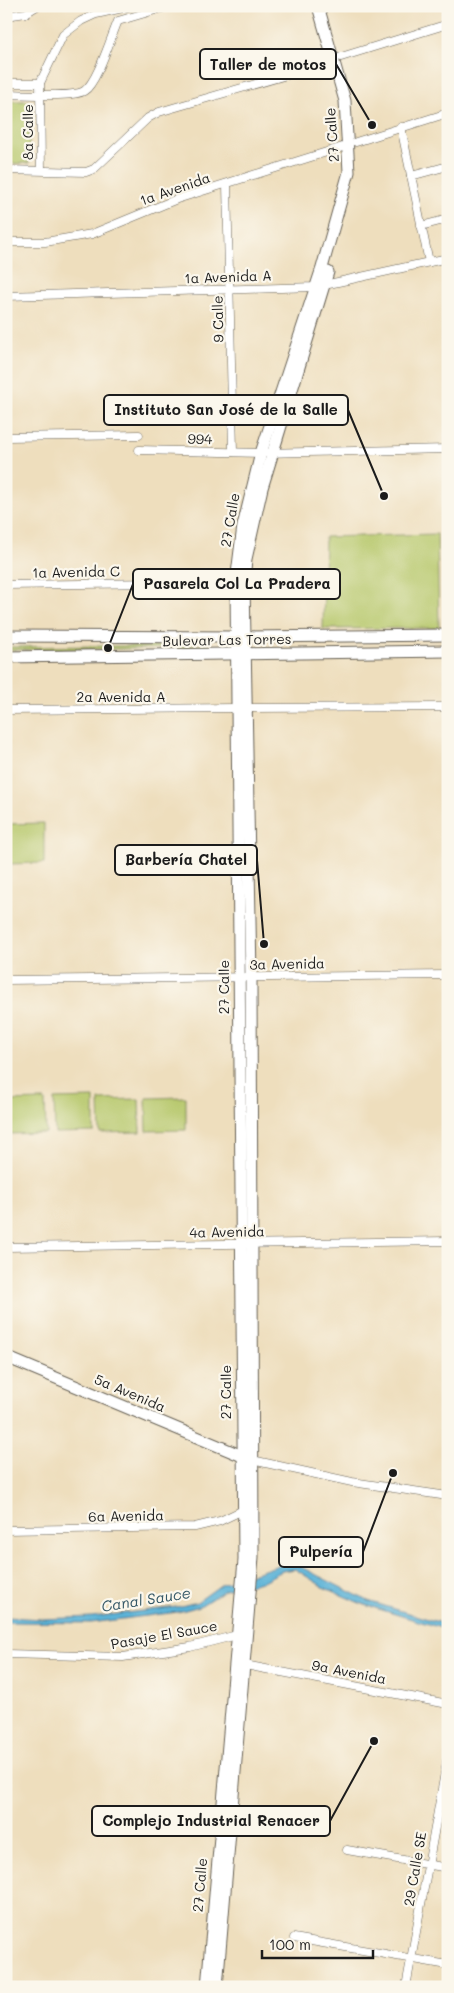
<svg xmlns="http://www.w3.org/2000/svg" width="454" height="1993" font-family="Mali,sans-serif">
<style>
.green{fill:#b6c76a;stroke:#697243}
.water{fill:#5bb2d7;stroke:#3c677a}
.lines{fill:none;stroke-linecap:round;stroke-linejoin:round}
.street-casing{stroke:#666054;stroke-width:9}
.secondary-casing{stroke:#666054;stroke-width:13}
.street{stroke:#fff;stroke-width:8}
.secondary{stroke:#fff;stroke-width:11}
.labels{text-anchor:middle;stroke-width:4.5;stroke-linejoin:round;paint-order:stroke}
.street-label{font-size:14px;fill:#1c1c1c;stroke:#fbf7ec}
.water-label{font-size:15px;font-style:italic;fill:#355867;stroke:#fbf7ec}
.leader{fill:none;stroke:#1c1c1c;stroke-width:2}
.callout-dot{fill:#1c1c1c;stroke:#fbf7ec;stroke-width:2}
.callout{fill:#fbf7ec;stroke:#1c1c1c;stroke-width:2}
.callout-label{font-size:15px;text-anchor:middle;font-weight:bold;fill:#1c1c1c}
</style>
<rect width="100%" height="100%" fill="#fbf7ec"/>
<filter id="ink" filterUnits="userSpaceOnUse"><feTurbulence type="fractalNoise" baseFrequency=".02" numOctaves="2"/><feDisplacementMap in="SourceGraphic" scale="10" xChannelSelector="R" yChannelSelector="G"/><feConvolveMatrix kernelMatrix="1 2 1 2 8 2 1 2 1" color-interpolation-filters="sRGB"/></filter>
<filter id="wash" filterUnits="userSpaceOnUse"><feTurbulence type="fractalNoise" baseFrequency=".0096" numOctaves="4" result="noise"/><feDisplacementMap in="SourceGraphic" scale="20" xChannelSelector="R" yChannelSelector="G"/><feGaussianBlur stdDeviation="1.12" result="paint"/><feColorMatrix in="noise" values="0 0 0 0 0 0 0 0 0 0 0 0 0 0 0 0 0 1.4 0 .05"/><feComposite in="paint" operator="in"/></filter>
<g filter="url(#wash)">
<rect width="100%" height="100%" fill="#eedebd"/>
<!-- green -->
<g class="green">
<path d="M6,101H29V163L6,164Z"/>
<path d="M437,534L439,628L323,629L325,537Z"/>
<path d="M210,645V648L6,650V647Z"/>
<path d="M44,823V863L6,864V824Z"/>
<path d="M186,1097V1130L147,1131L146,1098Z"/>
<path d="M94,1098V1132L55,1133L54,1099Z"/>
<path d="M139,1099L140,1132L100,1133L99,1100Z"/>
<path d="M45,1100L46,1133L6,1134V1101Z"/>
</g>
<!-- water -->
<path class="water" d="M285,1563L295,1564L368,1601L448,1625V1630L362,1604L325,1588L295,1569L282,1571L261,1582L225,1590L200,1606L178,1612L91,1623L6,1622V1617L42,1619L92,1617L177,1607L197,1602L222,1584Z"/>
</g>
<g filter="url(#ink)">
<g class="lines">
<!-- street casing -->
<g class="street-casing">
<g id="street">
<path d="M6,16L26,13L37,6"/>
<path d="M341,57L448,24"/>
<path d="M6,83H40"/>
<path d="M6,94C22,94 73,98 84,91C97,83 111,37 118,21L169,6"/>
<path d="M401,127L429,262"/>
<path d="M356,142L448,113"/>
<path d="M6,170L86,172L94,169L148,118L159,112L335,61"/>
<path d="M41,170L40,83L63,35L81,21L96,14L132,6"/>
<path d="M411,176L448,166"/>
<path d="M227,184L233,452"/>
<path d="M421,226L448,219"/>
<path d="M6,242H45L92,234L177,199L349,145"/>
<path d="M6,296L315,287L448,258"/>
<path d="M6,437L139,435"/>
<path d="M139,450L261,453L448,449"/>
<path d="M6,585L236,582"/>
<path d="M246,708L448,707"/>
<path d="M6,710L237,708"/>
<path d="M6,980L448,975"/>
<path d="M6,1247L448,1241"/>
<path d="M252,1460L352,1482L448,1496"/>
<path d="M6,1530L195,1527L220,1521L243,1510"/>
<path d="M6,1654L123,1657L190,1647L237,1635"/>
<path d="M245,1665L448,1704"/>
<path d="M347,1850L448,1868"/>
<path d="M294,1938L448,1965"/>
<path d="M406,1987L448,1756"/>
</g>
</g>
<!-- secondary casing -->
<g class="secondary-casing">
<g id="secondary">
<path d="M6,636L236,637L448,635"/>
<path d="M6,657L448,651"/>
<path d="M6,1357L247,1458"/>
<path d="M207,1987L244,1560L236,582L243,526L261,453L322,268L349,172L345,101L318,6"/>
<path d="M217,1987L253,1557L251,977L244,582L246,559L262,488L328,272"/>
</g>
</g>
<!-- street -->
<use href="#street" class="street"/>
<!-- secondary -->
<use href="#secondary" class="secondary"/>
</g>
</g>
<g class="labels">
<!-- street labels -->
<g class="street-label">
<text transform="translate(28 132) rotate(-90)" y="5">8a Calle</text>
<text transform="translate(332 135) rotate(-94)" y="5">27 Calle</text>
<text transform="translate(175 189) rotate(-19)" y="5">1a Avenida</text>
<text transform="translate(228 277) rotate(-2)" y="5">1a Avenida A</text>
<text transform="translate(218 319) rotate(-91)" y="5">9 Calle</text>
<text transform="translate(200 439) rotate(1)" y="5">994</text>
<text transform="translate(230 520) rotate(-80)" y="5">27 Calle</text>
<text transform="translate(76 572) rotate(-1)" y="5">1a Avenida C</text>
<text transform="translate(227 640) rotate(-1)" y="5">Bulevar Las Torres</text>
<text x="121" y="702">2a Avenida A</text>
<text transform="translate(287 964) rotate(-1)" y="5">3a Avenida</text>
<text transform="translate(224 987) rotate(-90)" y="5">27 Calle</text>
<text transform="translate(227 1232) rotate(-1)" y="5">4a Avenida</text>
<text transform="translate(226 1392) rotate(-90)" y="5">27 Calle</text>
<text transform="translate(130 1393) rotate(23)" y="5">5a Avenida</text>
<text transform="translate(126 1516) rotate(-1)" y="5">6a Avenida</text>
<text transform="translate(164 1635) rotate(-10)" y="5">Pasaje El Sauce</text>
<text transform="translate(349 1672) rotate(11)" y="5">9a Avenida</text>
<text transform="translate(415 1869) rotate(-80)" y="5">29 Calle SE</text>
<text transform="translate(200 1885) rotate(-85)" y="5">27 Calle</text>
</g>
<!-- water labels -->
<g class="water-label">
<text transform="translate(146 1600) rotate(-9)" y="5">Canal Sauce</text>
</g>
</g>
<!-- callouts -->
<path class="leader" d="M372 125L336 64M384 496L348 410M108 648L133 584M264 944L257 860M393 1473L363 1552M374 1741L330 1821"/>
<g class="callout-dot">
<circle cx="372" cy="125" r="5"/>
<circle cx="384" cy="496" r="5"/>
<circle cx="108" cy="648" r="5"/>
<circle cx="264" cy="944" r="5"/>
<circle cx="393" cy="1473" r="5"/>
<circle cx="374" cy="1741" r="5"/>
</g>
<g class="callout">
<rect x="200" y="49" width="136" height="30" rx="5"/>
<rect x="104" y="395" width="244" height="30" rx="5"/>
<rect x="133" y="569" width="207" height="30" rx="5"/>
<rect x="115" y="845" width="142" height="30" rx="5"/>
<rect x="279" y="1537" width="84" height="30" rx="5"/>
<rect x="92" y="1806" width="238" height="30" rx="5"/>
</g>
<g class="callout-label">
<text x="268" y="70">Taller de motos</text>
<text x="226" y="415">Instituto San José de la Salle</text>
<text x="237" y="589">Pasarela Col La Pradera</text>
<text x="186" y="865">Barbería Chatel</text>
<text x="321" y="1557">Pulpería</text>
<text x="211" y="1826">Complejo Industrial Renacer</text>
</g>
<!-- margin -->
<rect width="454" height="1993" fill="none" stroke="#fbf7ec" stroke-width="25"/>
<!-- scale -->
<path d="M262 1950v8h111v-8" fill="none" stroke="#1c1c1c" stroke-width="2.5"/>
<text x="269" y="1950" font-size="15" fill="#1c1c1c" stroke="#fbf7ec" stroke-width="4" paint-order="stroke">100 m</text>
</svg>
